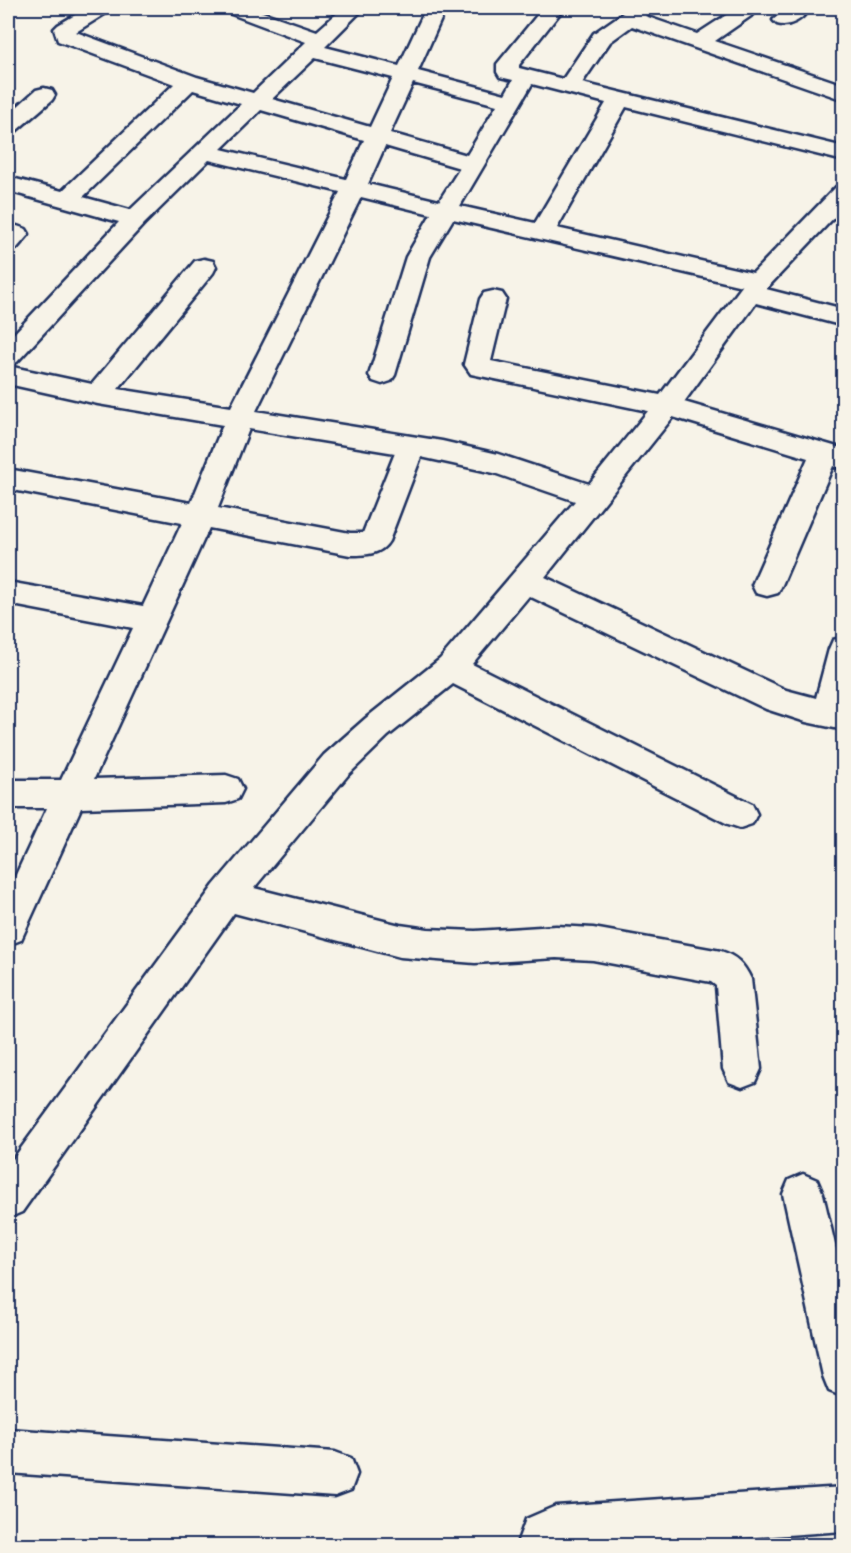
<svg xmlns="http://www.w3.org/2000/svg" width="851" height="1553" font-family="Sriracha,sans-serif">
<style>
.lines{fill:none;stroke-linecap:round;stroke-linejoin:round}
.minor-casing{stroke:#1b2f5e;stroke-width:5}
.minor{fill:#f7f3e8;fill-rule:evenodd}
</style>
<rect width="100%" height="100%" fill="#f7f3e8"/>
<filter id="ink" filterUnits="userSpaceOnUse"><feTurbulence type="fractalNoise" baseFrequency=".0167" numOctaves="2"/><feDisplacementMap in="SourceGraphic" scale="12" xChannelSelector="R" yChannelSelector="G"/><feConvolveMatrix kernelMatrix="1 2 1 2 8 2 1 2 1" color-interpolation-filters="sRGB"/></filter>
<g filter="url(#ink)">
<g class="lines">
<!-- minor casing -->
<g class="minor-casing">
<g id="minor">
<path d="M87,8H111L108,12L76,32L197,77L253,93L306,42L226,12L223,8H251L317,31L343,8H364L325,47L399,66L426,8H446L418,71L505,94L513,80L500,77L497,72V64L543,8H564L519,65V68L563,79L594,33L630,8H653L645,16L697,34L737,8H751L754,12L751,16L715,41L844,85V100L632,26L610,42L582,83L844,147V161L626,107L557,228L753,273L836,187L844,185V207L766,289L844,309V326L756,303L684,402L844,449V469L833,466L782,585L778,593L767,596L756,593L752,585L808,458L673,417L545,577L786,690L816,698L829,649L833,640L844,637V730L806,722L766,709L529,596L472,664L752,804L757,814L752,824L740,828L728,824L453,684L388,736L348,775L254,888L400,925L428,929L475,931L556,926L593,928L721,951C736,956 744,964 751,979L761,1069L755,1082L742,1087L729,1082L723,1069L716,986L711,982L593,960L556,958L475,963L400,957L234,913L22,1212L8,1218V1166L214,885L324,755L366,718L440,659L575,501L494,473L421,457L389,541C381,555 365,555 350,555L209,528L94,779L226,775L238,779L243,789L238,799L226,803L81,808L21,940L8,945V892L47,808H8V780H61L133,628L8,604V582L143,606L182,523L8,489V469L191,503L223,425L98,404L8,384V366L92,384L195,261L204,259L213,261L216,267L213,273L118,389L231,407L340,192L209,160L144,224L17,362L8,365V340L119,222L8,191V177L62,191L174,84L58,41L54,29L58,25ZM315,58L393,78L370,127L272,99ZM413,83L497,105L467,155L390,133ZM532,84L606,103L535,223L460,206ZM193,90L241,104L130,210L83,197ZM261,110L364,140L346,179L221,149ZM385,146L460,168L439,201L368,184ZM361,197L431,214L406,257L369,375L373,381L382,384L391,381L395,375L430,257L453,219L742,286L660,395L491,361L506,299L502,293L493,291L484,293L480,299L464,364L471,374L648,411L589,484L498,454L442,441L256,411ZM249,429L395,453L363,533H350L218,508Z"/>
<path d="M787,8H810C803,19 790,28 777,24L773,20Z"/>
<path d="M44,88L52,90L55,95L52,100L16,131L8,133V115L36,90Z"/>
<path d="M17,226L26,229L29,234L17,248L8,251V229Z"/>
<path d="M803,1174L817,1180L823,1194L844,1283V1397L829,1391L823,1376L783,1194L789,1180Z"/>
<path d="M8,1429L335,1452L351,1458L357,1474L351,1490L335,1496L8,1473Z"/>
<path d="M844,1487V1531L630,1546H516L526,1519L556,1506Z"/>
</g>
</g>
<!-- minor -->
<use href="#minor" class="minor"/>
</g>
</g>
<!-- margin -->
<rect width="851" height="1553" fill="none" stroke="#f7f3e8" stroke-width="30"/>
<rect x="15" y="15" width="821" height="1523" fill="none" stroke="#1b2f5e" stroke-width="2" filter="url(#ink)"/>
</svg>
